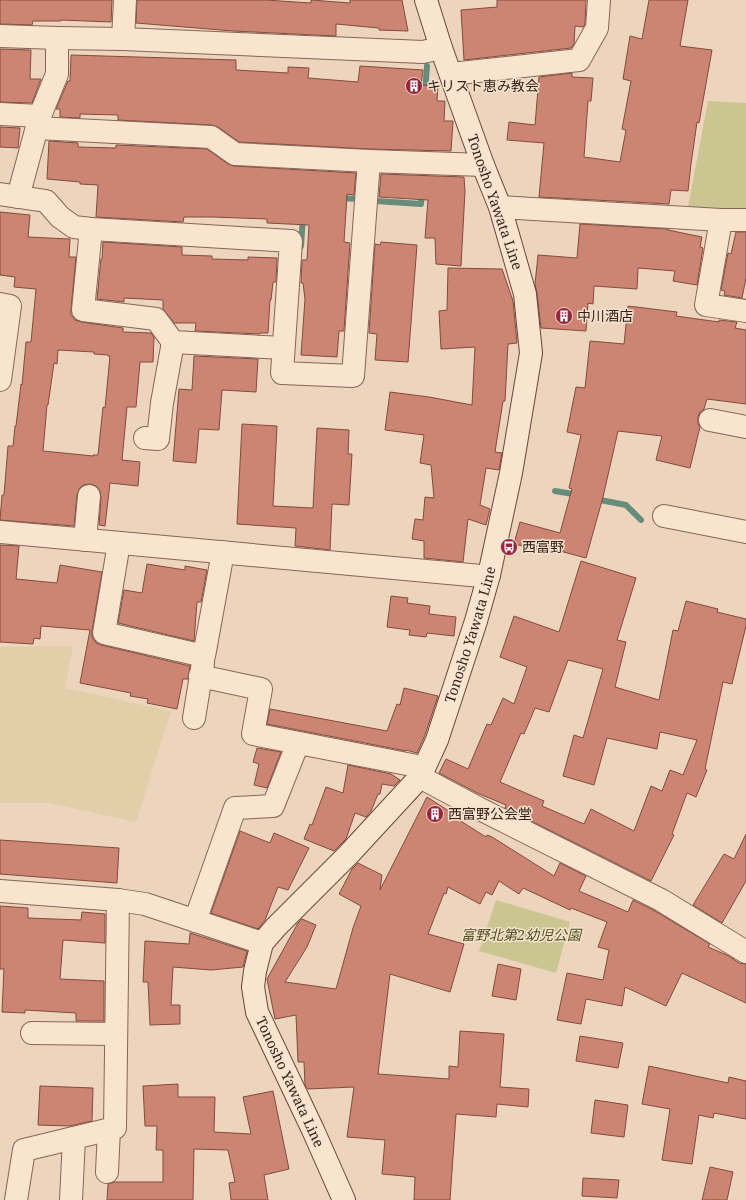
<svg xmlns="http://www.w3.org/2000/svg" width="746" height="1200" font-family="'Noto Serif','Noto Sans JP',serif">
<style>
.farmland{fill:#e3ceaa}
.green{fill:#cbc691}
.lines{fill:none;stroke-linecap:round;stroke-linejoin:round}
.stream{stroke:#688c7c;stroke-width:6}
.building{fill:#cc8572;stroke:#844a3c;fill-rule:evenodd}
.minor-casing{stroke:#856656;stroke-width:24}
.secondary-casing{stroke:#67473a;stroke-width:24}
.minor{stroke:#f9e4d0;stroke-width:22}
.secondary{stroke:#f9e4d0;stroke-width:22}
.labels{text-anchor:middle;stroke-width:3;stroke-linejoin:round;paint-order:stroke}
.poi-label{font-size:14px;fill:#34221b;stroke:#f5e1cc;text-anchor:start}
.street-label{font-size:14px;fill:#34221b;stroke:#f5e1cc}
.park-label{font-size:14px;font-style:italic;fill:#4f5122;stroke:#f5e1cc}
</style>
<rect width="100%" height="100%" fill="#edd5bd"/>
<!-- farmland -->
<path class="farmland" d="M73,646L65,688L171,711L136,822L49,803H0V647Z"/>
<!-- green -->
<g class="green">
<path d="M708,101L746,103V213L687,212Z"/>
<path d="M496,900L570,922L556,973L479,951Z"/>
</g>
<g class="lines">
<!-- stream -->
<g class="stream">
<path d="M425,92L427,66"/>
<path d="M340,198L359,199"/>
<path d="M376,201L421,204L422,193"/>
<path d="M301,246L303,217"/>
<path d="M555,491L579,495"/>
<path d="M595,499L626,505L641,520"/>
</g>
</g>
<!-- building -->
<g class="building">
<path d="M0,0H112L111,22L61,20V21H33L32,25L0,24Z"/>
<path d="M137,0H265L311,3V0L350,3V0H402L408,31L379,30V28L336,24V36L233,31L136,23Z"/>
<path d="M497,0H586L585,24L583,27L575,26L574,44L571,48L464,60L461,10L497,7Z"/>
<path d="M649,0H688L680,46L712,50L699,123L697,122L691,164L688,191L671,190L669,204L539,197L544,143L507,140L509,122L535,125L539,77L572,73V77L593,78L591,101H588L584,157L620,162L626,130L622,129L631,81L623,79L630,36L642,39Z"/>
<path d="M0,49L31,50L30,79H41L32,103L0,102Z"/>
<path d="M71,55L236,60V70L288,73V67L309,68L308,78L358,82L360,66L423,70L421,85L438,86L437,101H445L444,121H453L451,151L370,149L239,142L218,127L212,125L118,120V115L80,114V118L60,117V109H56L68,81H70Z"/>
<path d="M0,127L20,128L18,148L0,147Z"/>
<path d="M49,141L78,143V147L116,148V145L207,149L228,164L234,166L356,173L354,195L347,194L344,242L350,243L344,331H339L337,357L301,355L305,299L303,283H301L302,260H307L309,225L267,223V219L212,217H184L183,222L96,217L98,185L80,184V182L47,179Z"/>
<path d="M381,174L464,177L465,191L461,266L436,264L435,238H425L428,200L379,197Z"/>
<path d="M0,212L30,215L28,237L70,239L69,257H76L71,309V315L75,320L81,322L123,328V332L151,333L154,337L153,362H140L136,407H127L122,460L140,462L138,486L110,483L105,526L99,525L101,497L100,491L96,486L90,484L83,485L79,489L77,495L74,526L0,520L2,495H4L8,446H13L15,426H16L21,384L22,385L26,342H31L36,289L14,287L15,277L0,275ZM58,350L94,352V354L108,355V356H110L105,408L103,407L98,455H93V456L43,451L47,405H48L54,363L57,364Z"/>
<path d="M580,224L668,229V230L702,237L700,247L703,248L697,285L673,281L675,271L638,268L637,289L594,286L593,304L588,303L586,331L541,328L537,293L535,284L538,255L577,258Z"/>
<path d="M736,232H746V278L742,298L724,295L725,291L721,290L728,253L731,254Z"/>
<path d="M103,242L182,247V255L212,256V259L248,260V257L277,258L276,282H273L271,300H270L268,333H260V334L195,331L196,323H174L163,309V300L124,298V302L97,299L101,259H102Z"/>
<path d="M381,242L417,245L408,362L375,360L377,334L369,333L375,244L380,245Z"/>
<path d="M448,268L502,269L513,301L517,343L508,344L505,401H503L495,452L502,453L499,470L486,468L480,505L490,509L486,525L468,519L463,562L424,558V541L412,539L415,519L423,520L425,497L434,498L431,465L420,463L424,435L385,430L390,392L429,397L472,405L475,347L441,349L439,311L447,310Z"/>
<path d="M628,306L677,312L676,316L719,322V320L737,322L735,328L746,330V404L707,399L704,409L700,412L698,417V424L700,427L690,468L656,460L662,436L618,431L603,497L586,558L545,547L544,551L514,544L520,522L560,533L572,489L569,488L581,435L567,432L576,387L585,388L590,341L624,344Z"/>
<path d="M194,356L258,359L256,392L222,390L219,430L199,429L196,463L173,461L179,389L192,390Z"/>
<path d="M242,424L277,426L273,506L313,508L317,428L349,430L348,454H352L349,505L332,504L330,550L295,546L296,528L237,524Z"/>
<path d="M0,545L19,546L16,579L57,583L60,565L102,572L92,631V637L96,643L101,645L190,666L188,679H183L177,709L147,703L148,699L130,696L131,693L80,683L90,630L41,626L40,639L34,638L33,644L0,642Z"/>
<path d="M581,561L636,578L617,640L626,642L615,687L659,700L673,630L678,631L686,601L718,609L717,612L746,619V626L732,684L723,682L705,769L707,770L696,797L687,793L672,834L674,835L651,881L505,808L506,805L477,793L439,773L446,759L468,769L487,724L491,725L503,698L514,704L527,667L500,657L514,616L559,632ZM568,660L603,669L583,738L574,735L563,776L594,785L607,738L657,749L660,732L697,740L683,775L670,770L662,791L651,786L634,831L591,809L584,824L542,806L544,801L500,782L521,733L524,734L535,708L549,712Z"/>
<path d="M147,564L185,570V566L207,570L201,602H197L194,641L118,623L124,590L142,593Z"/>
<path d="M391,596L408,598L407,603L430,606L429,614L456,617L454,636L427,633L426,637L409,635L410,630L387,627Z"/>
<path d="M404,688L438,696L425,735L417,753L406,750V751L267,724L270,709L387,731L397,704L400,705Z"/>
<path d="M257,748L281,752L267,788L254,785L259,764L253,762Z"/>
<path d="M348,765L391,774L400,780L394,786L382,784L380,794H378L371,811L366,817L355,813L346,839L334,851L304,839L310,824L312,825L326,787L343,793Z"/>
<path d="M427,797L452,813L451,815L486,837L487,835L492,837L554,876L560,863L586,876L579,891L628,912L633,900L655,911L710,944L708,947L729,956L739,963L746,964V1003L682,973L666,1006L625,987L622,1006L586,999L581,1024L557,1020L567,973L603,980L609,950L598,947L607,922L571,908L570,910L523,888L519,894L499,881L492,895L486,892L480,904L448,887L446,894L444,893L428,934L464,944L450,992L390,974L378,1074L449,1079V1066L458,1067L460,1031L504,1034L500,1087L529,1089L528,1107L497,1104L496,1117L456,1114L450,1200H414L415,1177L382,1174L385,1140L347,1137L354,1087L308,1089L305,1085L304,1062H298L296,1015L275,1019L267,979L298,923L302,919L316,925L307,947L285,982L336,989L353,928L361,906L339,894L352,869L358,863L382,875L380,890Z"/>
<path d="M240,831L270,843L274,833L309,848L288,890L278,887L265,920L258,929L211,913Z"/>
<path d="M746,834V881L722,923L693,905L724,854L734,859Z"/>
<path d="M0,840L119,848L117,883L0,874Z"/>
<path d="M0,906L28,908V918L81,920L82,912L105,914V943L63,940L60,979L104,981V1021H76V1013L25,1010V1013L2,1012L4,969H0Z"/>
<path d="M190,933L247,951L243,967L211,970L173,967L171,1005H180V1024L150,1025L148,982H143L145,941L189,944Z"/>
<path d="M498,964L521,969L516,1000L492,996Z"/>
<path d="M580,1036L623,1043L618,1068L576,1061Z"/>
<path d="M649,1066L728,1083L729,1077L746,1081V1119L714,1113L713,1118L699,1115L692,1164L662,1160L670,1109L642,1104Z"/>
<path d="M178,1084V1097H215L214,1132L251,1134L243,1097L273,1091L289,1169L264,1175L268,1200H231L229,1183L235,1182L228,1150L194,1149L193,1200H107L108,1184L114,1182H163V1150H156L157,1126H145L143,1086Z"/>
<path d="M40,1086L93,1088L92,1121L70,1126L38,1125Z"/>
<path d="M595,1100L628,1105L624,1137L591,1133Z"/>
<path d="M710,1167L733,1172L727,1200H702Z"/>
<path d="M583,1178L619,1180L617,1198L582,1196Z"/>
</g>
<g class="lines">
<!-- minor casing -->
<g class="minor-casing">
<g id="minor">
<path d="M0,36L57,38L123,39L423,52L441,48"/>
<path d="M123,39L125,0"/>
<path d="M451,74L579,60L597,28L599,0"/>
<path d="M0,114L40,116"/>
<path d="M37,128L211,137L235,154L369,161L483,165"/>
<path d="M0,194L46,201L60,217L74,227L91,229L291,241L282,373L353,376L369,161"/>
<path d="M18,197L40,116L57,74V38"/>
<path d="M500,207L721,220H746"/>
<path d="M721,220L706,305L746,311"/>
<path d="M91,229L83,310L156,319L173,342L283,348"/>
<path d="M0,304L10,306L0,380"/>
<path d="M710,420L746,427"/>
<path d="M145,438L158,439L162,403L173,342"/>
<path d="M664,516L746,532"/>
<path d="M0,532L481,576L489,575"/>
<path d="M85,540L89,496"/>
<path d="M119,543L104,633L204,656L223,552"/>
<path d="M200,676L261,689L253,734L417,766"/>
<path d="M194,718L203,663"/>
<path d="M420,777L478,808L661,900L746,952"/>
<path d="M0,891L118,900L145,904L262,943"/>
<path d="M195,921L235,808L273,806L298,743"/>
<path d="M32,1033L116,1034"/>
<path d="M107,1172L109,1129"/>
<path d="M16,1200L24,1150L115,1128L118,900"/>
<path d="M71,1200L74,1138"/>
</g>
</g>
<!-- secondary casing -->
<g class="secondary-casing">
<g id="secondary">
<path id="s1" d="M344,1200L313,1130L257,1012L253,987L255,971L262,943L276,927L349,854L420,777L437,740L476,621L489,575L511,473L531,353L525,294L500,207L483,165L441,48L426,0"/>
</g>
</g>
<!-- minor -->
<use href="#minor" class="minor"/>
<!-- secondary -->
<use href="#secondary" class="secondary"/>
</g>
<!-- icons -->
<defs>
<g id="building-disc" transform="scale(0.9)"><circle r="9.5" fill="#94263e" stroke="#f5e1cc"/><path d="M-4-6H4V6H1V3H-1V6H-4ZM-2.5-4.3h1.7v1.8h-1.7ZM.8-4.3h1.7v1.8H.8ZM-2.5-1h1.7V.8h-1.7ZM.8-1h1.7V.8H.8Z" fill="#fff"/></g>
<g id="bus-disc" transform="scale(0.9)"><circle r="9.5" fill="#94263e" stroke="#f5e1cc"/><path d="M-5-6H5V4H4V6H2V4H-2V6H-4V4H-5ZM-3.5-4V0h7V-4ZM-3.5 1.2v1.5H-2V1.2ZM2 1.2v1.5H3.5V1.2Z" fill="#fff"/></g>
</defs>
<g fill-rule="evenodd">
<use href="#building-disc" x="414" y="86"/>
<use href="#building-disc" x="564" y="316"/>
<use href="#bus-disc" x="509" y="547"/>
<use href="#building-disc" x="435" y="814"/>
</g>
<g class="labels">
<!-- poi labels -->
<g class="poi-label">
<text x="427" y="91">キリスト恵み教会</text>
<text x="577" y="321">中川酒店</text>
<text x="522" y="552">西富野</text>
<text x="448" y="819">西富野公会堂</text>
</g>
<!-- street labels -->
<g class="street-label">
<text transform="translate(495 202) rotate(71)" y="5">Tonosho Yawata Line</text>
<text dy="5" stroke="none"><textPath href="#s1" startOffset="658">Tonosho Yawata Line</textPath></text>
<text transform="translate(290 1082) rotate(65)" y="5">Tonosho Yawata Line</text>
</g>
<!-- park labels -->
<g class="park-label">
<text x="521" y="940">富野北第2幼児公園</text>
</g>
</g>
</svg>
